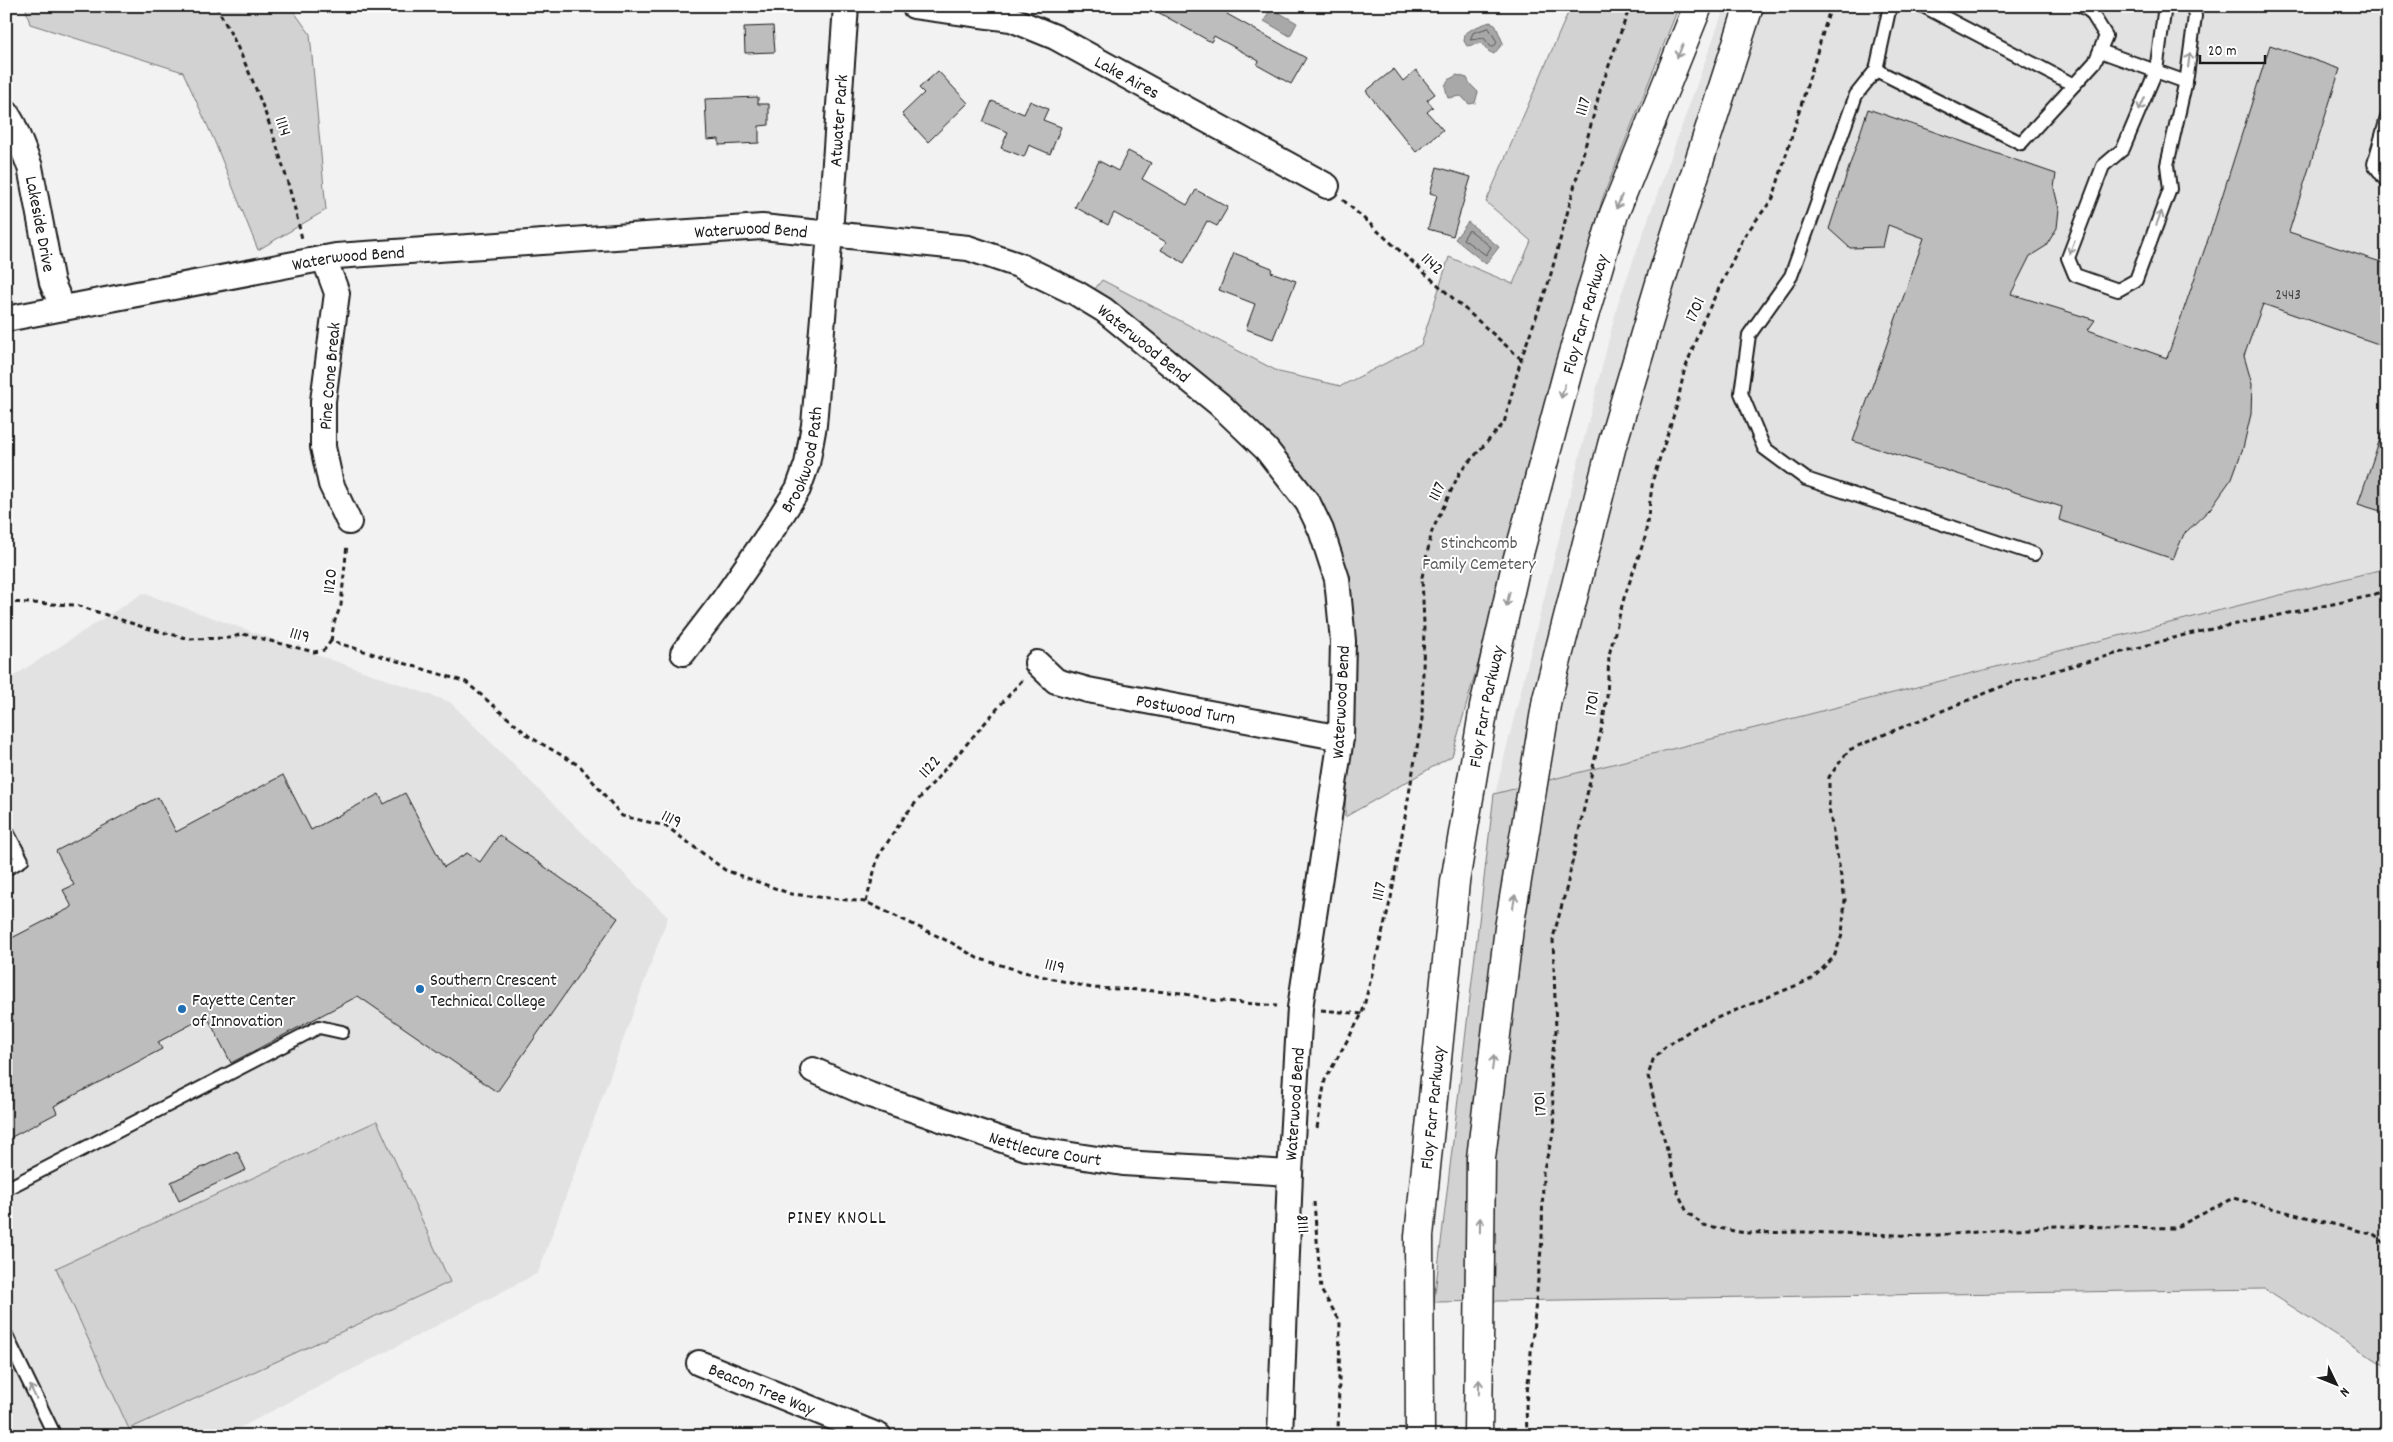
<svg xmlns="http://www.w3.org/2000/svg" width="2393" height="1442" font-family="Dekko,sans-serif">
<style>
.built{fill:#e2e2e2}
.green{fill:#d2d2d2;stroke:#777}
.water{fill:#a8a8a8;stroke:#707070}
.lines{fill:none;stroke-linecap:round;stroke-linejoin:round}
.shore{stroke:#545454;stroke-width:1}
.building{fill:#bdbdbd;stroke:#1c1c1c}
.service-casing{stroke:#1c1c1c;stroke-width:16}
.minor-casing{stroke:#1c1c1c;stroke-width:28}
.primary-casing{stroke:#1c1c1c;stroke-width:31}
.path{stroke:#1c1c1c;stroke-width:3;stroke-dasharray:5 4;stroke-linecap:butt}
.service{stroke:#fff;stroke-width:12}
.minor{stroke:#fff;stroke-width:24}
.primary{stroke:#fff;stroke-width:28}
.oneway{stroke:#999}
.poi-dot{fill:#1f6fb2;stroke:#fff;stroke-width:2}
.labels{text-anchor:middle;stroke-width:4;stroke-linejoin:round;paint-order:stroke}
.number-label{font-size:15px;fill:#444}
.street-label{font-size:18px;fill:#1c1c1c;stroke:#fff}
.park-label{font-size:18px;fill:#5c5c5c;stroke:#fff}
.poi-label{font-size:18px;fill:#1c1c1c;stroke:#fff;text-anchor:start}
.neighbourhood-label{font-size:19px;letter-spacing:1px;fill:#1c1c1c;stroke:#fff}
</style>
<rect width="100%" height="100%" fill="#f2f2f2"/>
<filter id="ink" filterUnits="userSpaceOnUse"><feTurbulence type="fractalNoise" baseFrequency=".02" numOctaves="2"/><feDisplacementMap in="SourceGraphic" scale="10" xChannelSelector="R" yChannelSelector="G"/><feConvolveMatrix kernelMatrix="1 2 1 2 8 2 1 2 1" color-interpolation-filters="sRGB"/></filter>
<g filter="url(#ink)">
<!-- built -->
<g class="built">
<path d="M1725,6H2387V568L1495,794L1618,303Z"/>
<path d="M143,593L450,702L668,917L538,1273L224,1436H6V681Z"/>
</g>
<!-- green -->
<g class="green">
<path d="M25,6H290L310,34L326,210L258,250L214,140L183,72L30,24Z"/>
<path d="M1571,6H1679L1603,197L1516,508L1499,589L1452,756L1345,817L1349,625L1328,528L1244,418L1090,295L1102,280L1279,372L1341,386L1421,345L1449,257L1513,284L1531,241L1486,202Z"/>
<path d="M2387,568V1367L2264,1289L1434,1302L1494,794Z"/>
<path d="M377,1121L450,1282L129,1429L56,1268Z"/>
</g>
<!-- water -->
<g class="water">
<path d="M1271,8L1297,23L1290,36L1264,21Z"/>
<path d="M1490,22L1495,24L1503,43L1494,54L1488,51L1482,43L1467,46L1464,41L1465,34C1472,28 1481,25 1490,22Z"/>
<path d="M1457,75L1467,78L1470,84L1478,92L1475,103L1469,104L1461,96L1448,98L1445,86L1448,80Z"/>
<path d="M1468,222L1499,247L1486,264L1455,239Z"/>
</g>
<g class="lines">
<!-- shore -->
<g class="shore">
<path d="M1489,28L1497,42L1494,47H1491L1484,38L1470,40L1473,33Z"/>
<path d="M1471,231L1491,247L1486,255L1463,239L1468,231Z"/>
</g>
</g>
<!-- building -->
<g class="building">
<path d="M1147,6H1231L1227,14L1306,58L1291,84L1257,65L1259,61L1214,36L1211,42Z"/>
<path d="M773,26L775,52L745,53L744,27Z"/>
<path d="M2270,45L2340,69L2289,232L2387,264V347L2263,304L2244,356L2252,384L2251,414L2243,448L2232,478L2210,509L2184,534L2173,559L2059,520L2062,507L1853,441L1924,238L1888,225L1883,247L1850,248L1829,229L1868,109L2056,174L2054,188L2059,209L2057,228L2046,246L2030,256L2011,294L2095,320L2088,330L2167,358L2214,222Z"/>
<path d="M1394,69L1403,81L1416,70L1435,94L1427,100L1433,107L1427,112L1443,130L1416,152L1366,91Z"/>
<path d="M938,71L968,103L928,142L902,114L924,93L919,88Z"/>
<path d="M758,97V104H769V125L759,126V143L719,145V139L707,140L705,99Z"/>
<path d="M992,101L1024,114L1030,101L1048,109L1043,120L1061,127L1050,154L1029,145L1024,157L1001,148L1008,132L983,122Z"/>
<path d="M1128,151L1151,163L1142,179L1187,205L1196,190L1228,207L1217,226L1207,221L1184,263L1161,250L1166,242L1114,213L1108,225L1075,207L1099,161L1118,171Z"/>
<path d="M1437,167L1471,177L1453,236L1428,229L1437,195L1430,193Z"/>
<path d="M1234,253L1272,268L1271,272L1296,281L1273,339L1246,329L1255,304L1219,290Z"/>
<path d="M2384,427H2387V513L2358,504Z"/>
<path d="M283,775L311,830L379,794L384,804L405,793L444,867L467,853L480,862L499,835L618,918L497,1092L358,996L231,1063L207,1016L158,1042L162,1049L54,1106L57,1113L6,1140V941L72,907L63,890L74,885L56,851L158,797L176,832Z"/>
<path d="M237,1151L246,1170L179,1201L171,1182Z"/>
</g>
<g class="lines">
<!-- service casing -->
<g class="service-casing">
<g id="service">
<path d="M1890,6L1876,70L1856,95L1791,276L1749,335L1741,393L1764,448L1806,479L2034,554"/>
<path d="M1923,6L2074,85"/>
<path d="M2163,6L2164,13L2156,71L2123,149L2103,166L2068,258L2075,275L2118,290L2136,280L2170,189L2167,165L2187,76L2195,16L2193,6"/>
<path d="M2100,51L2186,82"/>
<path d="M1876,70L2021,143L2095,62L2106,36L2091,12L2082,6"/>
<path d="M2387,118L2374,164L2387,182"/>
<path d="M6,830L22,860L6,869"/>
<path d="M6,1189L319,1027L342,1032"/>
<path d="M6,1335L55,1436"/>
</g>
</g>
<!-- minor casing -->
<g class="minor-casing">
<g id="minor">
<path id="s1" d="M914,6L1011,19L1055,37L1327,186"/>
<path id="s2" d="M6,112L13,124L30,167L52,283L63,308"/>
<path d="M324,258L337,293L323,401V447L331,484L349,522"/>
<path id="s3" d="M6,319L336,256L762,227L968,248L1018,265L1076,293L1104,310L1219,404L1266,449L1308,503L1321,530L1337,579L1343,641L1341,738L1300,1008L1290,1173L1280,1436"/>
<path id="s4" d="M683,653L722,602L774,527L798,489L807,464L814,425L830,233L846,6"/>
<path id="s5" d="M1037,663L1056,681L1088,690L1341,738"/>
<path id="s6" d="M813,1070L870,1095L1026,1148L1123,1163L1290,1173"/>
<path id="s7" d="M699,1363L879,1436"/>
</g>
</g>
<!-- primary casing -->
<g class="primary-casing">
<g id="primary">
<path id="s8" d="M1420,1436L1419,1236L1455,882L1484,707L1516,565L1569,367L1614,214L1698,6"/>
<path d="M1478,1436L1481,1158L1509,928L1547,699L1612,445L1661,280L1749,6"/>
</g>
</g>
<!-- path -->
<g class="path">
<path d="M216,6C257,78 284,159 302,239"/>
<path d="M1343,200L1521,359"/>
<path d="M2387,589L2371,596L2188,634L2013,682L1883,735L1849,750L1829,777V809L1845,899L1842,935L1834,957L1812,979L1695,1027L1665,1047L1653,1060L1648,1076L1678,1193L1687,1212L1703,1225L1745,1233L1804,1232L1926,1236L2056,1226L2175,1228L2233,1198L2375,1235L2387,1245"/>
<path d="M6,602L76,605L146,628L190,639L229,638L243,634L314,652L324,650L331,641L466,682L530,737L580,766L622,816L666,826L725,870L791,894L866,902L952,943L977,958L1024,972L1092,988L1142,990L1181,993L1212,1000L1277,1006"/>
<path d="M331,641L334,623L341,605L347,544"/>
<path d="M866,902L878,857L906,814L1023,679"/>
<path d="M1321,1010L1362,1014"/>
<path d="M1317,1128L1325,1080L1362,1014L1391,898L1422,719L1424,624L1422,577L1432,531L1460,472L1504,423L1521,359L1549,281L1600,91L1630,6"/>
<path d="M1314,1202L1321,1290L1340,1321L1338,1436"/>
<path d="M1527,1436L1526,1404L1542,1239L1543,1172L1555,1127L1550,1070L1556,1031L1553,938L1567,886L1602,726L1607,697L1609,655L1624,598L1645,538L1653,479L1677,405L1684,372L1702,323L1745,235L1773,198L1831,6"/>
</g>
<!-- service -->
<use href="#service" class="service"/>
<!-- minor -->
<use href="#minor" class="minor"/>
<!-- primary -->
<use href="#primary" class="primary"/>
</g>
<!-- one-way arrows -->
<defs><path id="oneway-shaft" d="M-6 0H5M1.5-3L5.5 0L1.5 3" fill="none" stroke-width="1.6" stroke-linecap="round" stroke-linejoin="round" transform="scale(1.25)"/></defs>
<g class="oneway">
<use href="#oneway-shaft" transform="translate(1680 51) rotate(112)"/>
<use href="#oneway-shaft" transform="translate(2189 60) rotate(-83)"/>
<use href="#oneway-shaft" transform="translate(2142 104) rotate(113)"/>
<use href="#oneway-shaft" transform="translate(1619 202) rotate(112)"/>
<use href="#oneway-shaft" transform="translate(2159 218) rotate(-69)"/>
<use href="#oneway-shaft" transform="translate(2072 247) rotate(111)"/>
<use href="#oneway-shaft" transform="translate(1563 391) rotate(105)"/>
<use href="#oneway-shaft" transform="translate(1508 599) rotate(103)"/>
<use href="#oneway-shaft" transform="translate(1514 902) rotate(-81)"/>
<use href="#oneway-shaft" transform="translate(1493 1063) rotate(-83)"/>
<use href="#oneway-shaft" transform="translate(1480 1225) rotate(-89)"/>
<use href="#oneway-shaft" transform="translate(1479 1387) rotate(-89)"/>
<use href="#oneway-shaft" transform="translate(33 1392) rotate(-116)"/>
</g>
</g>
<!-- markers -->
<g class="poi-dot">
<circle cx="420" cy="989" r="5"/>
<circle cx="182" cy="1009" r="5"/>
</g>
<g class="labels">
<!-- number labels -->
<g class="number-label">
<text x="2288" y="299">2443</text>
</g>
<!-- street labels -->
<g class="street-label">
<text dy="6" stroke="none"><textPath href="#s1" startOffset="228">Lake Aires</textPath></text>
<text transform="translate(1582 106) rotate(-75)" y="6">1117</text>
<text dy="6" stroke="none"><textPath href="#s4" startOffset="572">Atwater Park</textPath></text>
<text transform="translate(284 126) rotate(71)" y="6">1114</text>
<text dy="6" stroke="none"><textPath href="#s2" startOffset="118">Lakeside Drive</textPath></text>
<text dy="6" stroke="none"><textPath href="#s3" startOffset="752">Waterwood Bend</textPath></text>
<text dy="6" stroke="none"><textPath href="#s3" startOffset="348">Waterwood Bend</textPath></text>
<text transform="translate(1433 263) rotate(42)" y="6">1142</text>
<text transform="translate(1694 309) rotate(-66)" y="6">1701</text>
<text dy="6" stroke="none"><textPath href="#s8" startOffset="1139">Floy Farr Parkway</textPath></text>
<text dy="6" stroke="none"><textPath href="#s3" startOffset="1172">Waterwood Bend</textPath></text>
<text transform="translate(329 376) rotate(-85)" y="6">Pine Cone Break</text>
<text dy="6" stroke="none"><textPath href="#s4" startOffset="230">Brookwood Path</textPath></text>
<text transform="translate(1436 491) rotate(-65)" y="6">1117</text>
<text transform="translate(329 581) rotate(-84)" y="6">1120</text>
<text transform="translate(300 634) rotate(15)" y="6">1119</text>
<text transform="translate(1340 702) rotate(-87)" y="6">Waterwood Bend</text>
<text transform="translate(1591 703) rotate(-83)" y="6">1701</text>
<text dy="6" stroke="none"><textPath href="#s8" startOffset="734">Floy Farr Parkway</textPath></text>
<text dy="6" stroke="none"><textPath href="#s5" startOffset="159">Postwood Turn</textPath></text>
<text transform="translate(929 766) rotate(-48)" y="6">1122</text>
<text transform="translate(672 818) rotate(26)" y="6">1119</text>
<text transform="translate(1378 891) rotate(-78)" y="6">1117</text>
<text transform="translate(1055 965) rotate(13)" y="6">1119</text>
<text transform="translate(1294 1104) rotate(-86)" y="6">Waterwood Bend</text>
<text transform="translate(1539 1104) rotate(-95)" y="6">1701</text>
<text dy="6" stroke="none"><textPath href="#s8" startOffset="329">Floy Farr Parkway</textPath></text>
<text dy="6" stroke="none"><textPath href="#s6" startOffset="246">Nettlecure Court</textPath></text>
<text transform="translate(1302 1224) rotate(-95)" y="6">1118</text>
<text dy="6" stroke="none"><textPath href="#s7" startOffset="68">Beacon Tree Way</textPath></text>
</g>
<!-- park labels -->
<g class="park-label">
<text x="1479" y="548">Stinchcomb<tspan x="1479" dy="21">Family Cemetery</tspan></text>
</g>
<!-- poi labels -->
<g class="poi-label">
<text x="430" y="985">Southern Crescent<tspan x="430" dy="21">Technical College</tspan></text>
<text x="192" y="1005">Fayette Center<tspan x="192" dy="21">of Innovation</tspan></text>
</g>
<!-- neighbourhood labels -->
<g class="neighbourhood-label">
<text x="837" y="1223">PINEY KNOLL</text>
</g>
</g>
<!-- margin -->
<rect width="2393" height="1442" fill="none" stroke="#fff" stroke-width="25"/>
<rect x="12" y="12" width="2368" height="1417" fill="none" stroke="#1c1c1c" stroke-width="2" filter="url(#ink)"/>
<!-- north arrow -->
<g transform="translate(2336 1384) rotate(133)" stroke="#ffffff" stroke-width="4" paint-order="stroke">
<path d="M0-4L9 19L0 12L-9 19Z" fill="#1c1c1c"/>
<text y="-8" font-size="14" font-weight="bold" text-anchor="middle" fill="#1c1c1c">N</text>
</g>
<!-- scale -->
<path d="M2200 55v8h65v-8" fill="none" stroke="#1c1c1c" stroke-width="2.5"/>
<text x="2208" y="55" font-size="15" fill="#1c1c1c" stroke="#ffffff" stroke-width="4" paint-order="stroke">20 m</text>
</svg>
